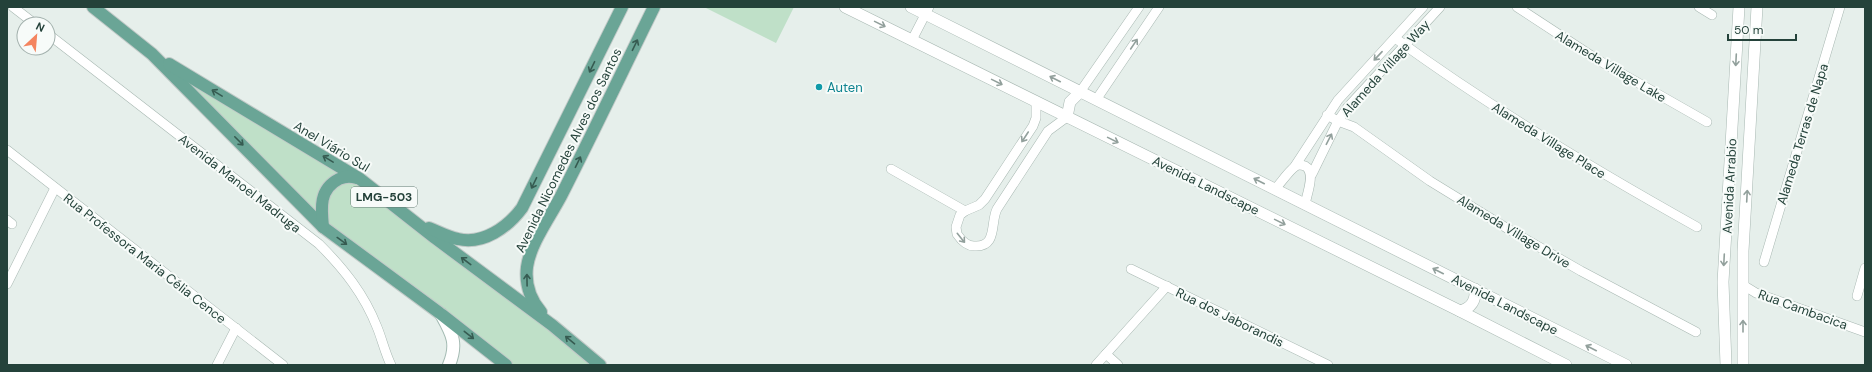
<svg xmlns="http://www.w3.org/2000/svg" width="1872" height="372" font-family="'DM Sans',sans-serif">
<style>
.green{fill:#bfe0c8}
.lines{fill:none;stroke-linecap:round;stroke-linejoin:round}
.minor-casing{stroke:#a8b8b2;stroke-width:10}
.tertiary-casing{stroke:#a8b8b2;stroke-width:12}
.secondary-casing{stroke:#a4bbb3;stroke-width:14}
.primary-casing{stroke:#c2cac8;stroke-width:14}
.minor{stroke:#fff;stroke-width:9}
.tertiary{stroke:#fff;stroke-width:11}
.secondary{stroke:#fff;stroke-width:12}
.primary{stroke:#6aa596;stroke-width:12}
.oneway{stroke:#92a09c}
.oneway2{stroke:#365b51}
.culture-dot{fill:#0f9aa8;stroke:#f7fbf9;stroke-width:1.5}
.labels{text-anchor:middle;stroke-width:4;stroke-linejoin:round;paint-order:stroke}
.shield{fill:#f7fbf9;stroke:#637a73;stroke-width:1}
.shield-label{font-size:12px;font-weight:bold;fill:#24423a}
.street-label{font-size:13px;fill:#24423a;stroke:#f7fbf9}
.culture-label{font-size:13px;fill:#0d838f;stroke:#f7fbf9;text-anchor:start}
</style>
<rect width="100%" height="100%" fill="#e6efeb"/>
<!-- green -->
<g class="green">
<path d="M704,7H794L776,43Z"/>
<path d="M152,54L361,179L600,365H506L323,227Z"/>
</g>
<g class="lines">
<!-- minor casing -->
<g class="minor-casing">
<g id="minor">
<path d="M13,7L35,24"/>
<path d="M1517,7L1598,60L1707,122"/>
<path d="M1699,7L1712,15"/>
<path d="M48,34L319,244C344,269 364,294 377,327C382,339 385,353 391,365"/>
<path d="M1395,38C1491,108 1593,169 1697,227"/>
<path d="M912,40L929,7"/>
<path d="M1080,92L1139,7"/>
<path d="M1096,100L1159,7"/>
<path d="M1036,101V118L1033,126L985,199L979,205L965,211L960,215L956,227L957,234C961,240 966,246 974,246C998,248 990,222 997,209L1048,131L1067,117"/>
<path d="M1327,115L1338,121L1354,127L1430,181L1513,232L1581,271L1696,332"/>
<path d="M7,150L283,365"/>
<path d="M1295,166L1338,100L1423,7"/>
<path d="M891,169L965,211"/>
<path d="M1312,174L1338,121L1347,108L1440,7"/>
<path d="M1275,189C1280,184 1291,168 1296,166C1299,164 1302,165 1305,166C1316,172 1307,194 1305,204"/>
<path d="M7,220L12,224"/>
<path d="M1764,262L1840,7"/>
<path d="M1131,269L1328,365"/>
<path d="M7,284L55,188"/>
<path d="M1743,285L1756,293L1865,332"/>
<path d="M1857,296L1865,268"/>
<path d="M1106,354L1118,365"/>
<path d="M217,365L236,328"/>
<path d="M1096,365L1167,286"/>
</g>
</g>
<!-- tertiary casing -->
<g class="tertiary-casing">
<g id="tertiary">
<path d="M845,7L1460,311L1566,365"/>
<path d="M911,7L1626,365"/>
<path d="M1067,117L1070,102L1080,92"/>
<path d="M1460,311C1471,308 1476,301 1475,289"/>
<path d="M1726,365L1723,282L1739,7"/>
<path d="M1743,365V251L1757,7"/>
</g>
</g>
<!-- secondary casing -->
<g class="secondary-casing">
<path id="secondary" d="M441,314C452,334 458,343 449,365"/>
</g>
<!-- primary casing -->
<g class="primary-casing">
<g id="primary">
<path d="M93,7L152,54L323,227L441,314L506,365"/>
<path d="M169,64L360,179L435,238L552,325L600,365"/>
<path d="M323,227C321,208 319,189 339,179C345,176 351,176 357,178"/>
<path d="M429,228C439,232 448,237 458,239C483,245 508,227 522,208L622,7"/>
<path d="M541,312C530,299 525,284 527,267C530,244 550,217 561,196C593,133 623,70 654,7"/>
</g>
</g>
<!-- minor -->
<use href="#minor" class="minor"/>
<!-- tertiary -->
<use href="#tertiary" class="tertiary"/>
<!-- secondary -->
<use href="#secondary" class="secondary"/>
<!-- primary -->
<use href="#primary" class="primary"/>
</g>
<!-- one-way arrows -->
<defs><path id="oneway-shaft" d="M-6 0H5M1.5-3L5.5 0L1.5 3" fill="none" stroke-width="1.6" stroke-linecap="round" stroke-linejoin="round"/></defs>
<g class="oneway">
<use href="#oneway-shaft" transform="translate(880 24) rotate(26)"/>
<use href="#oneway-shaft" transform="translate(1134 44) rotate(-56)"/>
<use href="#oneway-shaft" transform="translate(1378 56) rotate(133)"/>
<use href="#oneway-shaft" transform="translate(1736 60) rotate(93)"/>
<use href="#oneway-shaft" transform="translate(1055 79) rotate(-153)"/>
<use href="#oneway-shaft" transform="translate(997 82) rotate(26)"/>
<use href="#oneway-shaft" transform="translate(1025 137) rotate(123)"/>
<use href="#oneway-shaft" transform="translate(1329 139) rotate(-63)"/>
<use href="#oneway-shaft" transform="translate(1113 140) rotate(26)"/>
<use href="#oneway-shaft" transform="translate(1259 181) rotate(-153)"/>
<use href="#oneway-shaft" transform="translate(1747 196) rotate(-87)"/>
<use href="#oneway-shaft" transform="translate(1280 222) rotate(26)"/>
<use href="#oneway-shaft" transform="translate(961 238) rotate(51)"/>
<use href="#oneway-shaft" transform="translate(1724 260) rotate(93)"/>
<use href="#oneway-shaft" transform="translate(1438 271) rotate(-153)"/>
<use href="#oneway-shaft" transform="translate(1743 326) rotate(-90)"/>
<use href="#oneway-shaft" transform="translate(1591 348) rotate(-153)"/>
</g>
<g class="oneway2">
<use href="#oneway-shaft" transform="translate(635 45) rotate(-64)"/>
<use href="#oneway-shaft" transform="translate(592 67) rotate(116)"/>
<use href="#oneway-shaft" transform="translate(217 93) rotate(-149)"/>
<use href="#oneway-shaft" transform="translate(239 141) rotate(45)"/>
<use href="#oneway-shaft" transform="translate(328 159) rotate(-149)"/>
<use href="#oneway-shaft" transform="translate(578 162) rotate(-64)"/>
<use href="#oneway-shaft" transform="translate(534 183) rotate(116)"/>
<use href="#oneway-shaft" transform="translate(342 241) rotate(36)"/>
<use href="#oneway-shaft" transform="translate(466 261) rotate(-143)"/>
<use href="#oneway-shaft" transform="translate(527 280) rotate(-91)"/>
<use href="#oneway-shaft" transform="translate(469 335) rotate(38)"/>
<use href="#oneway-shaft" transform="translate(570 340) rotate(-140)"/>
</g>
<!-- markers -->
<circle class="culture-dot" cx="819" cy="87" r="4"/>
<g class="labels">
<!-- shield labels -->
<rect class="shield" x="351" y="187" width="66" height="20" rx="3"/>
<g class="shield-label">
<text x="384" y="201">LMG-503</text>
</g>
<!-- street labels -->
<g class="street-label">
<text transform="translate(1611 66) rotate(31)" y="5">Alameda Village Lake</text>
<text transform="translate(1385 68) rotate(-48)" y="5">Alameda Village Way</text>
<text transform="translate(1802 134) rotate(-73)" y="5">Alameda Terras de Napa</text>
<text transform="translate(1549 140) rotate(32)" y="5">Alameda Village Place</text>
<text transform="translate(332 146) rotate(31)" y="5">Anel Viário Sul</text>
<text transform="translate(568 150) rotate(-64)" y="5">Avenida Nicomedes Alves dos Santos</text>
<text transform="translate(240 183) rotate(38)" y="5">Avenida Manoel Madruga</text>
<text transform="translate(1206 185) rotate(26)" y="5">Avenida Landscape</text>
<text transform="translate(1729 186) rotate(-87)" y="5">Avenida Arrabio</text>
<text transform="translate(1514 231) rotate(31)" y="5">Alameda Village Drive</text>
<text transform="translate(145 258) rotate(38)" y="5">Rua Professora Maria Célia Cence</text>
<text transform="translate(1505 304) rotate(27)" y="5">Avenida Landscape</text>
<text transform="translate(1803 309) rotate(20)" y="5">Rua Cambacica</text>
<text transform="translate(1230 317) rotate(26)" y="5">Rua dos Jaborandis</text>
</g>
<!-- culture labels -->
<g class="culture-label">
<text x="827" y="92">Auten</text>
</g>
</g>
<!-- border -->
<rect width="1872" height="372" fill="none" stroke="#24423a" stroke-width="16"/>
<!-- north arrow -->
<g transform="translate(36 36) rotate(26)"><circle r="19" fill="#f7fbf9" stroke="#a3b1ad"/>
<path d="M0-3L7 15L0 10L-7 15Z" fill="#f4845f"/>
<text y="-6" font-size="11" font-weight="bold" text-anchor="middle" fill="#24423a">N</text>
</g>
<!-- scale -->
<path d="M1728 34v6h68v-6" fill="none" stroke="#24423a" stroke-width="2"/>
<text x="1734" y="34" font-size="12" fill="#24423a" stroke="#f7fbf9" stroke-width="3" paint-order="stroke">50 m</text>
</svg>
